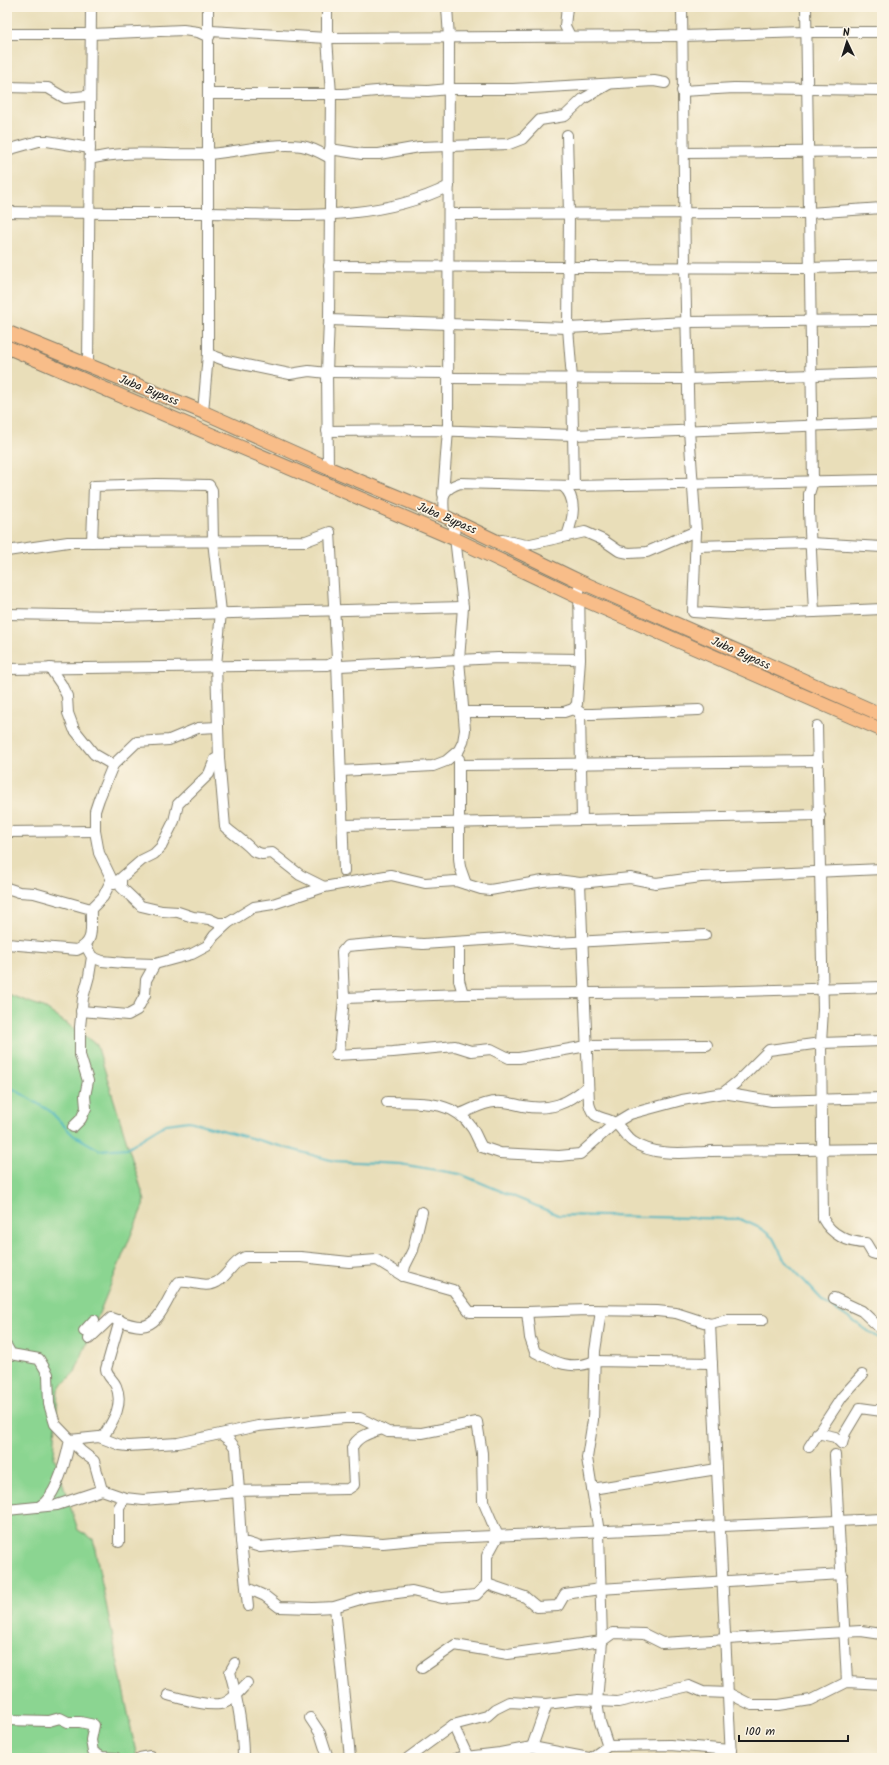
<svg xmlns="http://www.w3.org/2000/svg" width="889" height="1765" font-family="Kalam,sans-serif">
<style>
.green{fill:#8bd591;stroke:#547856}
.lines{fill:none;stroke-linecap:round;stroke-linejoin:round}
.stream{stroke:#44b3c0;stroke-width:2}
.minor-casing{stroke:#827d6a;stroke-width:12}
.major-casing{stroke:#827d6a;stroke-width:15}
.minor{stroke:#fff;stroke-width:10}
.major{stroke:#f8bd89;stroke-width:13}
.labels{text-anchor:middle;stroke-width:3.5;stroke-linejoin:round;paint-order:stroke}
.street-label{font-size:12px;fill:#1c1c1c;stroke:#fcf5e5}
</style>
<rect width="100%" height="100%" fill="#fcf5e5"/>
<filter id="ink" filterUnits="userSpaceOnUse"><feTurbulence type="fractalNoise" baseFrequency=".025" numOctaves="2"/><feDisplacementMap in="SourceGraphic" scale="8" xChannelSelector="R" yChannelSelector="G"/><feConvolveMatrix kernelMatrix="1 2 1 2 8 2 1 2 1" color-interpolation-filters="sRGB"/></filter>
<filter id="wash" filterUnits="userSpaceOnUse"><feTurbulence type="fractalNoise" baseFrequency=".012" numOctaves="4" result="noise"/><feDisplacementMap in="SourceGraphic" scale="16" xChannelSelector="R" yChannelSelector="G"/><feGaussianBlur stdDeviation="0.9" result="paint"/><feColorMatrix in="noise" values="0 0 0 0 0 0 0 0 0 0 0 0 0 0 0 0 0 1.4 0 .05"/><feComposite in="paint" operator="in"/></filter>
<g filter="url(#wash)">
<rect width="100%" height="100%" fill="#e9deb9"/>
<!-- green -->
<path class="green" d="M7,994L43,1007L97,1045L145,1201L75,1372L58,1389L54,1456L78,1530L93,1539L137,1758H7Z"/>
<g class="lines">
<!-- stream -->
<path class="stream" d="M7,1085L50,1111L73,1135L100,1150L127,1148L166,1124L189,1121L334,1161L400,1164L460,1174L558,1215L740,1219L762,1229L773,1238L783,1258L824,1302L882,1340"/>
</g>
</g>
<g filter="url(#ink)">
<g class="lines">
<!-- minor casing -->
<g class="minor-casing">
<g id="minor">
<path d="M327,7V38L331,94L329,320L327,372L328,468"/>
<path d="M567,7L565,26L570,36"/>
<path d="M682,7L685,267L689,430L696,531L693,612L740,615L814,612L809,511V494L813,481L806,7"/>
<path d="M7,34H92L183,30L198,32L209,37L211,31L327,38L683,36L807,32H882"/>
<path d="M7,87L48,88L65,98L86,96"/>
<path d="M682,91L734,88L882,90"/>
<path d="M209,94H343L388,90L428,91L449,89H513L654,81L665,83"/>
<path d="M567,135L569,214L568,328L572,379L574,486"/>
<path d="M330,149L362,154H379L419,147L509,144L522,139L540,120L565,116L583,99L609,84"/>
<path d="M7,150L39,141H47L90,148"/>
<path d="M685,153L882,151"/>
<path d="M90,159C128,149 168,156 208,154C238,152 272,142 302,146C313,148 321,153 330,158"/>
<path d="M7,212C74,213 141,213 207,213C288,214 374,224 449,186"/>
<path d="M449,214L809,213L882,208"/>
<path d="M329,266L809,268L882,266"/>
<path d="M329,320L568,328L687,322L882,320"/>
<path d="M208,354L227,361L290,374L309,371L327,373"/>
<path d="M88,365L91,7"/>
<path d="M327,372L448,373"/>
<path d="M449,378L688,379L882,373"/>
<path d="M203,412L208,354V7"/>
<path d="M327,431L433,430L573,435L882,423"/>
<path d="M563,486C578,499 573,519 567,536"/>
<path d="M443,494L448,430L449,38L447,7"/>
<path d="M444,516C443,497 440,490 460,483L574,486L882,480"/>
<path d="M502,540L526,545L585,532L603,540L619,551L629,553L647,552L696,531"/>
<path d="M92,542L94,486L156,484L209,485L212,490L213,541L221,612L216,665L219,758L225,827C232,833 250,846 253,851L262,854L272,853L300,875L324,887"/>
<path d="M696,546L811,543L882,547"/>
<path d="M7,551L68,542L306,541L330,532L337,659L335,662L328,665L7,669"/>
<path d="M814,612L882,609"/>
<path d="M7,614L118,616L463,607"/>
<path d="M337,661L344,871"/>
<path d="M340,666L498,658L580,659"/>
<path d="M50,668L61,684L67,696L68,713L74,729L94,754L113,765"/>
<path d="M573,709L583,714H592L699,710"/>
<path d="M464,712H564L573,709L577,704L580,659L579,581"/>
<path d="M580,712L582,820"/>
<path d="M218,727L198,728L169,740L137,742L113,765L99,799L95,811V831L99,853L114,884L142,860L154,854L161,847L174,821L178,804L209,774L215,759L219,758"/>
<path d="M459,759V858L460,867L466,884"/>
<path d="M459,765L818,761"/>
<path d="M341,771L433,766L446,761L459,750L463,742L465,730L459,660L463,607L453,520"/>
<path d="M343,825L820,815"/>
<path d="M7,832L95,831"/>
<path d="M121,879V887L141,906L162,911L178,912L193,917L209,919L218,923H228"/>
<path d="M580,883L589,1103C593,1122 604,1115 616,1124C622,1129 626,1137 633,1142C654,1156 681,1153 705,1152"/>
<path d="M7,888L19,892L34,893L91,909"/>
<path d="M459,942V980L463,994L703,992L882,987"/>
<path d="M7,944L77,950C96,942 90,927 91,909L103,897L111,881"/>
<path d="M92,957L102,961L124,963L155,964L192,954L207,946L214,936L228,923L254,907L273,904L324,887L391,875L425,883L456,881L481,889L490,890L543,881L557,880L580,883L630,878L656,883L701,877L882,869"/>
<path d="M344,998L463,994"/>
<path d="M81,1011L128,1015L137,1010L145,995L146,980L155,964"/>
<path d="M882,1041L821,1043L823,1219C831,1234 848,1243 866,1243L872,1253L882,1256"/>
<path d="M336,1055L339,1052L344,998L342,952L347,946L394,942L423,944L516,938L555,943L705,935"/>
<path d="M336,1055L393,1052L455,1046L471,1051L491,1049L509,1058H519L587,1046L707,1045"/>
<path d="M723,1093L772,1101L882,1098"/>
<path d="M387,1102C418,1103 453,1099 472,1128C476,1134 478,1141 482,1147L500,1153L559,1156L580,1154L615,1123L630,1114L682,1100L723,1093L737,1082L769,1050L821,1043L823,1010L817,726"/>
<path d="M460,1114C471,1110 484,1102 495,1102C505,1101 513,1104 523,1106C550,1111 568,1104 588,1086"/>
<path d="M73,1127L81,1119L86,1108L85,1096L88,1081L80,1055V1027L83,998L89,976L92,957L86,946"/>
<path d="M710,1151L882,1149"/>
<path d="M403,1276L405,1266L413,1250L422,1212"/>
<path d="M834,1298L862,1311L882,1330"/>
<path d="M601,1311L595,1351L593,1420L587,1458L599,1532L602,1641L597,1702L600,1722L608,1746L670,1745L731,1750"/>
<path d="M527,1312L587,1310L657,1311L676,1313L710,1324L728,1320H763"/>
<path d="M710,1324L731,1758"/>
<path d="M84,1331L94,1320L89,1339L111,1318C120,1321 131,1326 141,1326C161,1326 168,1294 179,1282C191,1280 205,1289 217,1282C228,1276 232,1262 245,1257H301L349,1262L377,1260L403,1276L453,1290L470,1312H527L530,1338L535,1352C554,1362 573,1371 594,1361L712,1363"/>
<path d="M7,1347L11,1354L39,1359L48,1374L49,1404L55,1424L81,1451L94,1461L102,1490"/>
<path d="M817,1433L835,1437L842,1444L845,1433L860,1408L882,1411"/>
<path d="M221,1434L230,1441L236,1449L239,1491"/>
<path d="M103,1437C113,1421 124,1405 116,1386C113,1379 107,1377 106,1369L120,1320"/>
<path d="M809,1447L842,1397L862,1375"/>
<path d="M835,1455L847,1682"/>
<path d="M592,1489L717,1469"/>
<path d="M232,1491L348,1489L354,1485L352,1448C357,1436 370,1433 382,1429"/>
<path d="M40,1506C57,1496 66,1459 70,1440L99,1437L120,1445L128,1446L178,1443L258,1426L345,1418H360L388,1432L422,1433L477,1422L482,1453L483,1501L498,1536L487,1556V1584L525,1597L537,1607L558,1606L565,1594L600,1589L842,1574"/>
<path d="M7,1510L57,1505L102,1490L125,1498L143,1500L238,1492L241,1541L260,1547L339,1540L383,1543L425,1539L882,1519"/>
<path d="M241,1541L248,1606"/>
<path d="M119,1542V1507L125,1498"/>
<path d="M247,1588L265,1596L279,1607L313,1608L334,1607L367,1597L412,1591L442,1598L476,1595L487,1584"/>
<path d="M335,1607L350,1758"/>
<path d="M235,1663L230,1672C238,1701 243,1728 243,1758"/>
<path d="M422,1668L455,1645L508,1654L602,1641L613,1633L644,1634L662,1643L861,1631L882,1634"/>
<path d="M168,1695C183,1699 205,1706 220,1704C230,1703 241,1690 247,1683"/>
<path d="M310,1718L320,1733L328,1758"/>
<path d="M7,1720L49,1721L60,1718L68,1722H80L94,1725L91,1740L93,1752L102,1757L116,1758"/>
<path d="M453,1725L468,1757L470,1758"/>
<path d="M140,1758L150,1756L151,1758"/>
<path d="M408,1758L453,1725L487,1716L495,1709L509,1702L547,1704"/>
<path d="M457,1758L500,1753L532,1747L589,1758"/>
<path d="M512,1758L515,1754L532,1747L547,1704L578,1700L618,1702L689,1686L703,1692L728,1693L752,1705H779L811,1700L847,1682L882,1684"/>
<path d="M591,1758L608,1746"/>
</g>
</g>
<!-- major casing -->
<g class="major-casing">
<g id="major">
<path d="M7,332L203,412L328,468L444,516L579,581L882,715"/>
<path d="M7,347L455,539L580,598L882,730"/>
</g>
</g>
<!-- minor -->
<use href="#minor" class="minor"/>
<!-- major -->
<use href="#major" class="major"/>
</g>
</g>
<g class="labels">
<!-- street labels -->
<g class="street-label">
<text transform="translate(149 390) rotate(22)" y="4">Juba Bypass</text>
<text transform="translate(447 518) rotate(23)" y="4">Juba Bypass</text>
<text transform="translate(741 653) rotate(24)" y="4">Juba Bypass</text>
</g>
</g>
<!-- margin -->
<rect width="889" height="1765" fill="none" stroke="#fcf5e5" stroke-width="24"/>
<!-- north arrow -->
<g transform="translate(847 42) rotate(356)" stroke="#fcf5e5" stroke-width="3" paint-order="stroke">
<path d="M0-3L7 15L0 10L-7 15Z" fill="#1c1c1c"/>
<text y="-6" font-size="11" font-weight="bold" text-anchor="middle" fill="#1c1c1c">N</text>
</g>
<!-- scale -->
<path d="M739 1735v6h109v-6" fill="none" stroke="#1c1c1c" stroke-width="2"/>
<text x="745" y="1735" font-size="12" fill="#1c1c1c" stroke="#fcf5e5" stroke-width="3" paint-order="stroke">100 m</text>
</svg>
